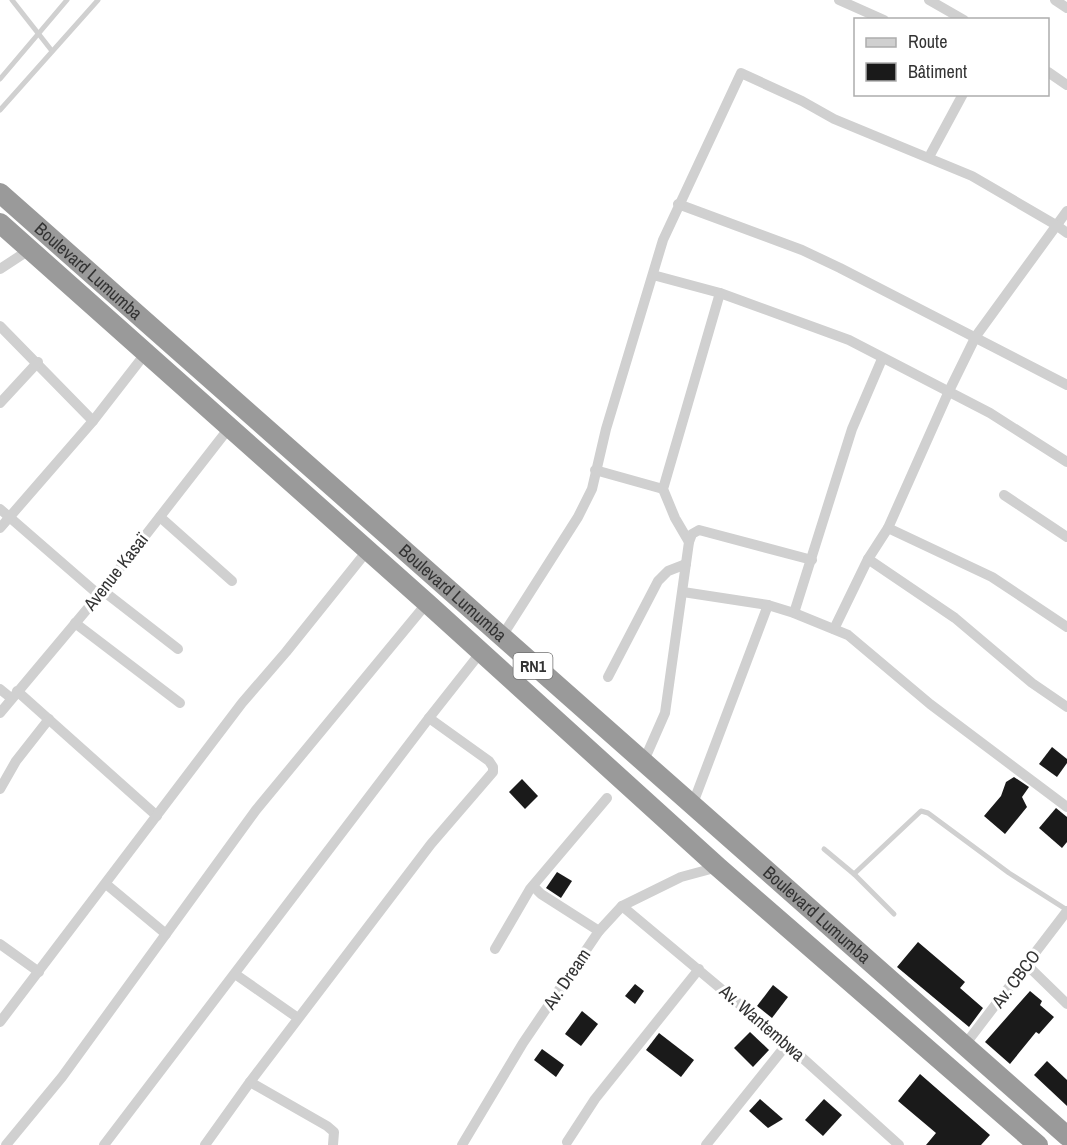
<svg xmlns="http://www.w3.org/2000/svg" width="1067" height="1145" font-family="'Archivo Narrow',sans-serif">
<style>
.building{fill:#1a1a1a}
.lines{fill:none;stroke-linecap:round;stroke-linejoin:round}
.lane{stroke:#d0d0d0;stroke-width:5}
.street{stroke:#d0d0d0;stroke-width:10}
.highway{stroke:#9a9a9a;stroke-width:20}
.labels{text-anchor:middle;stroke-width:6;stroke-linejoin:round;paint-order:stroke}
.shield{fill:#fff;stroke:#707070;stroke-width:1.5}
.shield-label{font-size:16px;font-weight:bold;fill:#333}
.street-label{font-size:18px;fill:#333;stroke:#fff}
</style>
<rect width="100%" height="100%" fill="#fff"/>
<!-- building -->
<g class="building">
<path d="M1052,747L1067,759V763L1057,777L1039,764Z"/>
<path d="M1014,777L1029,787L1022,797L1027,807L1005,834L984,816L1001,796L1006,782Z"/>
<path d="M522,779L538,796L525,809L509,792Z"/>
<path d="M1056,808L1067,817V842L1062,848L1039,828Z"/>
<path d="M557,872L572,881L561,898L546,888Z"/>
<path d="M918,942L965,982L960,988L983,1008L969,1027L897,967Z"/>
<path d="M635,984L644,991L635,1004L625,996Z"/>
<path d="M773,985L788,997L772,1018L757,1006Z"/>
<path d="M1030,991L1042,1001L1040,1005L1054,1017L1039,1034L1036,1032L1010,1064L985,1042Z"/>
<path d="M582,1011L598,1024L581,1046L565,1034Z"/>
<path d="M750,1032L769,1050L753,1067L734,1048Z"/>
<path d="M659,1033L694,1060L681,1077L646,1050Z"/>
<path d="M542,1049L564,1065L556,1077L534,1060Z"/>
<path d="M1047,1061L1067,1080V1106L1034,1075Z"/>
<path d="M920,1074L990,1135L981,1145H926L936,1133L898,1101Z"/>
<path d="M760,1099L783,1119L768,1128L749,1111Z"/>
<path d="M824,1099L842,1115L823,1136L805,1120Z"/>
</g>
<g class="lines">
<!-- lane -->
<g class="lane">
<path d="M12,0L52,51"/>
<path d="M0,79L67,0"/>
<path d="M0,110L98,0"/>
<path d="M824,849L854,874L894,914"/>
<path d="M854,874L921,811L928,813L1009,873L1067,910"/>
</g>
<!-- street -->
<g class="street">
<path d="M839,0L884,20"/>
<path d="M929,0L964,20"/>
<path d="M1055,0L1067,8"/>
<path d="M1048,72L1067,85"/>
<path d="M929,157L963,94"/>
<path d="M678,204L802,250L840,268L1067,385"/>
<path d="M0,269L29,250"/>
<path d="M653,275L720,293L849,340L990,413L1067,462"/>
<path d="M0,326L93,421"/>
<path d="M0,403L38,362"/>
<path d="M595,470L663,489"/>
<path d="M1004,495L1067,537"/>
<path d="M0,509L99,595"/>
<path d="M160,517L232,581"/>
<path d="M0,528L93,421L145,354"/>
<path d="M888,528L992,577L1067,627"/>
<path d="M689,542L675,518L663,489L720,293"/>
<path d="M868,559L955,618L1032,683L1067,707"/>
<path d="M102,590L178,649"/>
<path d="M683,592L768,605L794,613L848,635L930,704L1067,807"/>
<path d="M794,613L852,429L882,359"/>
<path d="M75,623L180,703"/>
<path d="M834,629L868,559L888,528L949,391L976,336L1067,211"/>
<path d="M501,638L578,517L592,489L606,429L663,240L741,73L802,101L834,119L972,176L1056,225L1067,233"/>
<path d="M608,677L658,581L668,571L686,564"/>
<path d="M0,689L11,698"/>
<path d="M17,691L157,816"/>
<path d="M0,713L99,595L229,428"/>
<path d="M643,763L665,713L689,542L692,534L699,530L812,560"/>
<path d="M0,789L16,761L49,719"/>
<path d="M692,806L768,605"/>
<path d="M106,884L166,934"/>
<path d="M533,886L541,894L599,931"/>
<path d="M622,906L787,1044L899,1145"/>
<path d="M0,944L39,972"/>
<path d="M495,949L530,889L607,798"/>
<path d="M1027,965L1067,1004"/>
<path d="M235,974L298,1018"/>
<path d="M0,1022L242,703L286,652L367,551"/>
<path d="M964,1046L1067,911"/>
<path d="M250,1082L327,1126L334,1132L333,1145"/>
<path d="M567,1142L595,1099L699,969"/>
<path d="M6,1145L62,1077L256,810L427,603"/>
<path d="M104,1145L429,718L481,652"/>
<path d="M205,1145L250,1082L431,844L493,772V767L489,761L429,718"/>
<path d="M462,1145L523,1043L599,931L622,906L681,877L718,867"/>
<path d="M706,1145L787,1044"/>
</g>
<!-- highway -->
<g class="highway">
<path id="s1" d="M0,193L1067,1136"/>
<path d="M0,223L427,603L718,867L1038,1145"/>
</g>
</g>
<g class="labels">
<!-- shield labels -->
<rect class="shield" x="513.5" y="653" width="39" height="26" rx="4.5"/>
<g class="shield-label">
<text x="533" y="672">RN1</text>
</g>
<!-- street labels -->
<g class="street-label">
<text dy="6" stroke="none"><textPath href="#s1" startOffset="118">Boulevard Lumumba</textPath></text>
<text transform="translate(116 572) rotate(-52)" y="6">Avenue Kasaï</text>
<text dy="6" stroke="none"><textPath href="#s1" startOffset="604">Boulevard Lumumba</textPath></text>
<text dy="6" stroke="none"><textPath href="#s1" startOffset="1090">Boulevard Lumumba</textPath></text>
<text transform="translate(567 979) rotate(-56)" y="6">Av. Dream</text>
<text transform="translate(1016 979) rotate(-53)" y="6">Av. CBCO</text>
<text transform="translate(762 1023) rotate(41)" y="6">Av. Wantembwa</text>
</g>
</g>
<!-- legend -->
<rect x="854" y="18" width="195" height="78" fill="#ffffff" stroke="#adadad" stroke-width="1.5"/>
<rect x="866" y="38" width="30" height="9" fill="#d0d0d0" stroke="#adadad" stroke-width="1.5"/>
<text x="908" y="48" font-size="18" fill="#333333">Route</text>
<rect x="866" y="63" width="30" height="18" fill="#1a1a1a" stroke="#adadad" stroke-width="1.5"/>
<text x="908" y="78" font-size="18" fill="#333333">Bâtiment</text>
</svg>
